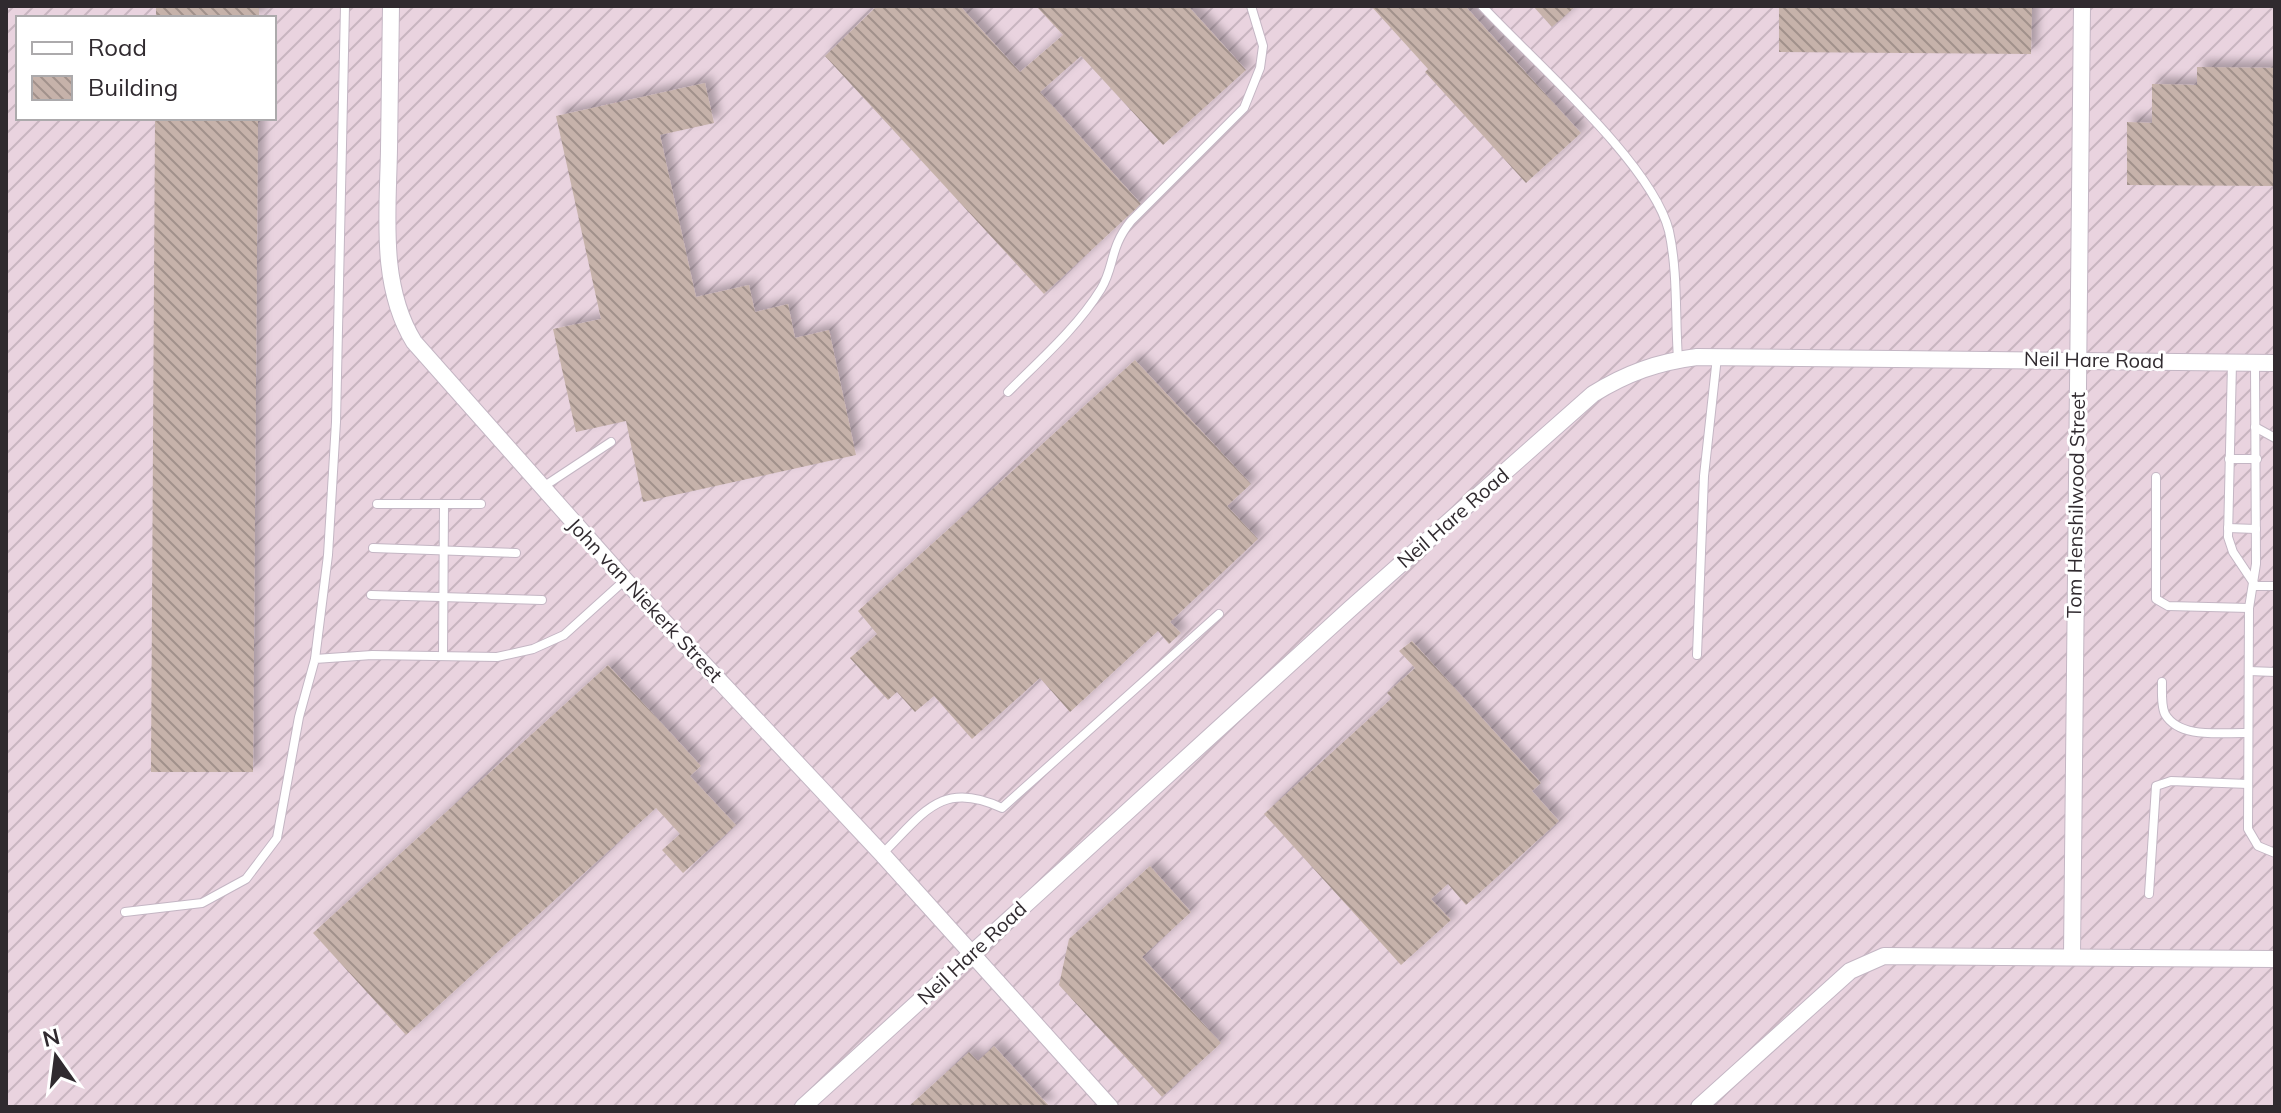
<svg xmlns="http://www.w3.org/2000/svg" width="2281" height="1113" font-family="Mulish,sans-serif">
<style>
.industrial{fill:url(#industrial-furrows);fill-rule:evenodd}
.building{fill:url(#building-back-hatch);filter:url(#shadow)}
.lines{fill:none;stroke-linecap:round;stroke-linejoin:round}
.service-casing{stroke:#c4b6c4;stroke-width:10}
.minor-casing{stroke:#c4b6c4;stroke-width:18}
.service{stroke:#fff;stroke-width:8}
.minor{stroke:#fff;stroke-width:16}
.labels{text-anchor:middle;stroke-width:6;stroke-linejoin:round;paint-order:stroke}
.street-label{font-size:20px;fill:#302a2f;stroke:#fff}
</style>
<defs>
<pattern id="industrial-furrows" width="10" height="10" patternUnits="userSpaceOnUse" patternTransform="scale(2)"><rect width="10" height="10" fill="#e9d3df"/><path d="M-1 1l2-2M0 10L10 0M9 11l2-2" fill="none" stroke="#c8b5c0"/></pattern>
<pattern id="building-back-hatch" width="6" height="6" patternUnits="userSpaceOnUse" patternTransform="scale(2)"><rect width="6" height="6" fill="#c6b2aa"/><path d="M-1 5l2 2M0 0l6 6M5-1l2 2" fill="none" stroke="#a1918b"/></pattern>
<filter id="shadow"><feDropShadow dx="7" dy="-7" stdDeviation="4" flood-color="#0004"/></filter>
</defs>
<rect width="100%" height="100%" fill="#f1e2f1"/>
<!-- industrial -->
<path class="industrial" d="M6,6H2275V1107H6ZM18,18H274V118H18Z"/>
<!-- building -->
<g class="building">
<rect x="156" y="6" width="103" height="12"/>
<path d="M877,6H960L1020,72L1063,35L1036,6H1188L1246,70L1163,145L1081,56L1040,92L1141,204L1044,294L825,56Z"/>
<path d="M1371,6H1465L1581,133L1526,183L1425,72L1428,69Z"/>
<path d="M1533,6H1576L1552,27Z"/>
<path d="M1779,6H2032L2031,54L1779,52Z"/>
<path d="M2197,67L2275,68V186L2127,185V122L2152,123V84L2197,85Z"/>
<path d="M705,83L714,123L660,135L696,297L749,285L755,312L788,304L795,338L829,330L856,455L643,502L626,421L576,432L553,329L601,319L556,116Z"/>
<path d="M155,118H258L253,772H151Z"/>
<path d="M1135,360L1251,484L1227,506L1258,539L1170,622L1181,633L1169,644L1158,631L1070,712L1040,678L972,739L934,696L915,712L897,692L888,700L850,658L877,634L858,611Z"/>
<path d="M1412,641L1541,783L1532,791L1559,821L1466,905L1448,884L1431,899L1451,920L1401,965L1264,814L1392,698L1387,693L1415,668L1399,651Z"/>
<path d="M608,665L701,766L690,776L736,825L683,873L662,850L680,834L656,808L406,1035L313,933Z"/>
<path d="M1150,866L1191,912L1142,957L1221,1043L1162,1097L1059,985L1069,939Z"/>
<path d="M994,1046L1050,1107H908L969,1052L978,1061Z"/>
</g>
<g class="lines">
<!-- service casing -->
<g class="service-casing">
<g id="service">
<path d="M1482,6C1532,60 1652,163 1669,231C1678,272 1675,317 1678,359"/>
<path d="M2232,363L2228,537L2233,552L2255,585"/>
<path d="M2255,363L2256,564L2249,608L2248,829L2258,846L2275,853"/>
<path d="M1008,392C1040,360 1077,328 1101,289C1115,266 1109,248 1131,221L1244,108L1260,68L1263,46L1251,6"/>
<path d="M2255,427L2275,438"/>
<path d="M2229,459H2257"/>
<path d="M2156,477V599L2168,606L2249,608"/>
<path d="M543,487L611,442"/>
<path d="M377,504H444L443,656"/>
<path d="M444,504H481"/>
<path d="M2228,528L2256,529"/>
<path d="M373,548L516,553"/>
<path d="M2255,586H2275"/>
<path d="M371,595L542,600"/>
<path d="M1697,655L1704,476L1717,357"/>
<path d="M315,659L328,555L336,422L345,6"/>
<path d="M2249,671L2275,672"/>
<path d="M2162,682C2162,691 2161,706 2165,714C2180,740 2224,732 2248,733"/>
<path d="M882,854C923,814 941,779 1002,808L1219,614"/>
<path d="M2149,894L2156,786L2171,781L2248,784"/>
<path d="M125,912L202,903L246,879L277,838L299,717L315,659L372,655L497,657L533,649L564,635L625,580"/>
</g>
</g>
<!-- minor casing -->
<g class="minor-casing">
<g id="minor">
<path d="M391,6C390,54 390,101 389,149C388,213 379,285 414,342L625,580L882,854L1110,1107"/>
<path d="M2072,956L2082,6"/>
<path d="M803,1107L1350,609L1593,394C1627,373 1658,362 1697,357L2275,363"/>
<path d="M1699,1107L1850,971L1884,956L2275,959"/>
</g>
</g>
<!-- service -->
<use href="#service" class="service"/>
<!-- minor -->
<use href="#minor" class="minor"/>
</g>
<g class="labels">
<!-- street labels -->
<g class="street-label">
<text transform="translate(2094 360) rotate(1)" y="7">Neil Hare Road</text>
<text transform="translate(2076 505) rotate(-89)" y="7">Tom Henshilwood Street</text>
<text transform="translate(1453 518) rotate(-41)" y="7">Neil Hare Road</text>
<text transform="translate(645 600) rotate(47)" y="7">John van Niekerk Street</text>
<text transform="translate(972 953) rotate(-43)" y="7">Neil Hare Road</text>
</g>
</g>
<!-- border -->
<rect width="2281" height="1113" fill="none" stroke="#302a2f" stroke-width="16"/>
<!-- legend -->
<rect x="16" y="16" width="260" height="104" fill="#ffffff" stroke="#acaaac" stroke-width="2"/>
<rect x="32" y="42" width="40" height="12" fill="#ffffff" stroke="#acaaac" stroke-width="2"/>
<text x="88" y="56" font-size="24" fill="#302a2f">Road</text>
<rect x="32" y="76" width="40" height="24" fill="url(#building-back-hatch)" stroke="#acaaac" stroke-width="2"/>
<text x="88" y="96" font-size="24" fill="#302a2f">Building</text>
<!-- north arrow -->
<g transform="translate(56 1057) rotate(346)" stroke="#ffffff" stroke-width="6" paint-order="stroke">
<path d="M0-6L14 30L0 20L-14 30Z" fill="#302a2f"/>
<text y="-12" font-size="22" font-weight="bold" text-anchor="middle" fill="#302a2f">N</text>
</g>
</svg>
